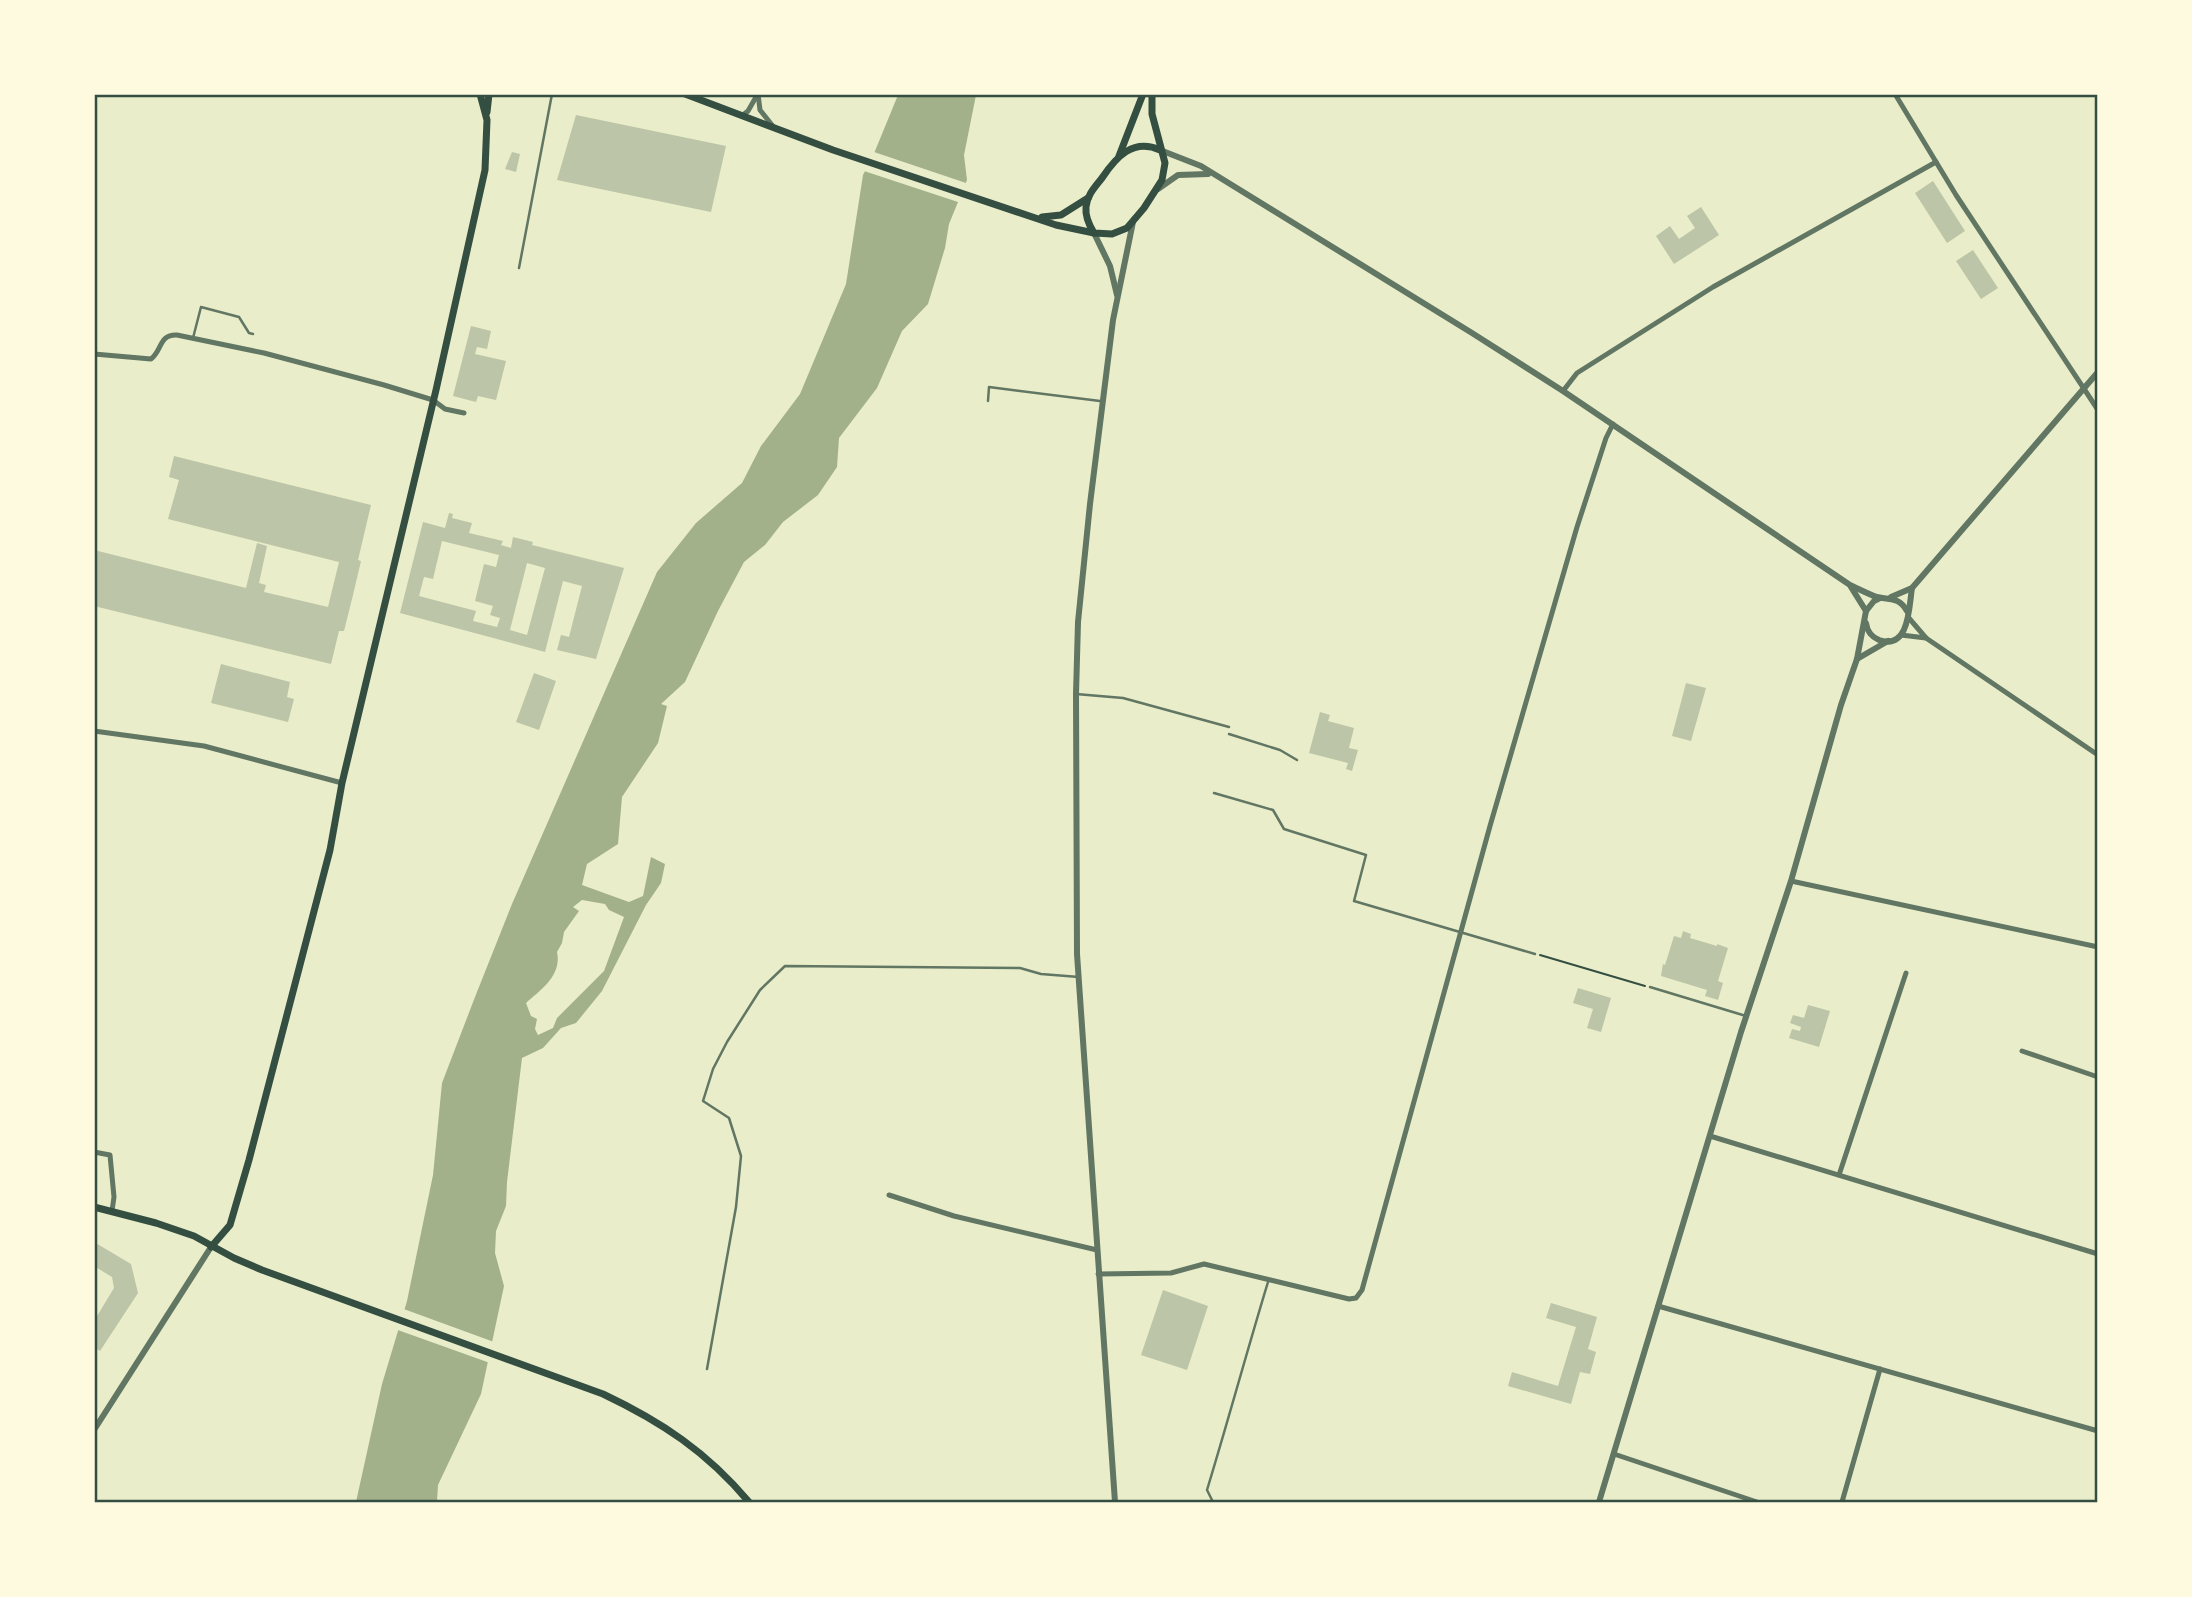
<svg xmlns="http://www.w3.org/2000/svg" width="2192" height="1597" font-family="'Source Sans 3',sans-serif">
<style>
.water{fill:#a3b18a;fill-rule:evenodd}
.pier{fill:#e9edc9}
.building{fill:#bcc5a7;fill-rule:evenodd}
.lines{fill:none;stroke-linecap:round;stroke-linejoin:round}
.path{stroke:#344e41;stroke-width:2}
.service{stroke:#617663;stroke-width:2.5}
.minor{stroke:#617663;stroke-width:5}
.tertiary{stroke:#617663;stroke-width:6}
.secondary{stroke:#344e41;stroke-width:7}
.neatline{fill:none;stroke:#344e41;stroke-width:2.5}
</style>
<rect width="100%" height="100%" fill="#e9edc9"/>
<!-- water -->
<path class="water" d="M898,95H976L964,155L967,180L949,224L945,248L928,304L902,331L877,388L839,438L837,467L818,495L783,522L765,545L744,562L718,611L685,682L661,704L667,706L658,743L622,797L618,844L587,864L582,885L629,902L643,896L651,857L665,864L661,883L646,905L602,991L576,1023L561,1028L543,1048L522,1058L507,1182L506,1206L496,1231L495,1253L504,1286L481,1394L438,1485L437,1502H356L382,1384L407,1301L433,1175L442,1083L475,997L512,904L657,572L696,523L742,483L761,446L800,394L846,284L863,175L875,151ZM582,900L605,904L609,910L624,917L604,971L557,1018L553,1028L538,1035L535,1029L537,1019L531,1016L526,1003C542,989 562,975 557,952L562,943L564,932L579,911L573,907Z"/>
<!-- pier -->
<g class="pier">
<path d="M871,151L969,184L961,203L861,170Z"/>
<path d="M401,1308L494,1342L490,1363L395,1329Z"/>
</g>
<!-- building -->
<g class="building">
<path d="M576,115L726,146L711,212L557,180Z"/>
<path d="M512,152L520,154L516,172L505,169Z"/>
<path d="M1933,181L1965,231L1947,243L1915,193Z"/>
<path d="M1701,207L1719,235L1674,264L1656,236L1670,226L1679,239L1695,228L1687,216Z"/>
<path d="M1973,250L1998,288L1981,299L1956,261Z"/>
<path d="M471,326L491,331L487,349L477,347L475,354L506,361L496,400L478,396L476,402L453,396Z"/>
<path d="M174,456L371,505L358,560L361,561L353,595L344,631H339L331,664L94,606V550L246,588L257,543L267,546L259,583L266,585L264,592L328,607L339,562L168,519L179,480L169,477Z"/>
<path d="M449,513L453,514L452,518L472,523L469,533L503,541L501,545L511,548L513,537L533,542L532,545L624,568L596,659L557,650L561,635L569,637L582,586L563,581L545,652L400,613L423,522L445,528ZM442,541L499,555L496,567L484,564L475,601L493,606L490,615L500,618L497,627L473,621L476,611L419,596L424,577L433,579ZM527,563L545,568L527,635L510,630Z"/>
<path d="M221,664L290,682L287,697L294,699L288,722L211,703Z"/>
<path d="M534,673L556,681L539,730L516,722Z"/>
<path d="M1686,683L1706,688L1691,741L1672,736Z"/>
<path d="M1320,712L1330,715L1328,721L1354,728L1349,748L1358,750L1352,771L1346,769L1348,763L1309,753Z"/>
<path d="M1683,931L1691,934L1690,938L1717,946V944L1728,948L1718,981L1723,983L1718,1000L1705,996L1707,990L1661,976L1663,964L1665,965L1674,936L1681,938Z"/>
<path d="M1578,988L1611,998L1601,1032L1587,1028L1593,1009L1573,1003Z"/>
<path d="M1808,1005L1830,1011L1819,1047L1789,1038L1792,1029L1800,1031L1801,1027L1790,1023L1793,1015L1804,1018Z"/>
<path d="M94,1242L131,1264L138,1293L100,1351L94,1347V1321L114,1288L112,1277L94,1266Z"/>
<path d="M1163,1290L1208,1306L1187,1370L1141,1355Z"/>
<path d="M1551,1303L1597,1317L1588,1349L1596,1352L1590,1374L1580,1372L1571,1404L1508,1386L1512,1372L1558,1386L1576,1327L1546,1318Z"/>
</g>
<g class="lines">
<!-- path -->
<path class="path" d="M1540,955L1645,986"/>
<!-- service -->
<g class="service">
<path d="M519,268L552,94"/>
<path d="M193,338L201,307L239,317L249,333L253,334"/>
<path d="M988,401L989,387L1100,401"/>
<path d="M1076,694L1123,698L1229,727"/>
<path d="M1229,734L1280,750L1297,760"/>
<path d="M1214,793L1273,810L1284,829L1366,855L1354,901L1535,954"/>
<path d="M1650,987L1746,1016"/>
<path d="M707,1369L736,1207L741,1156L729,1118L703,1101L713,1069L727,1042L760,990L785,966L1020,968L1041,974L1079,977"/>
<path d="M1213,1502L1207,1490C1228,1421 1247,1351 1268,1282"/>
</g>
<!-- minor -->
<g class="minor">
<path d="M758,94L760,110L772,125"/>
<path d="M1895,94L1956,195L2098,410"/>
<path d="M743,115L748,111L756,97"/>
<path d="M94,354L151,359C162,351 159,334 177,335L264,353L384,385L433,400L445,409L464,413"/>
<path d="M1563,391L1577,373L1713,287L1936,162"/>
<path d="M1908,617L1926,638L2098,755"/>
<path d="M1901,635L1926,638"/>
<path d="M94,731L204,746L342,783"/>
<path d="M1791,881L2098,947"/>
<path d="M2022,1051L2098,1077"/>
<path d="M1710,1136L2098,1254"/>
<path d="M94,1152L110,1155L114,1197L112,1211"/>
<path d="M1839,1175L1906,973"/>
<path d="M889,1195L954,1216L1097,1250"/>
<path d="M1098,1274L1171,1273L1204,1264L1349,1299L1356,1298L1362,1290L1490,826L1577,527L1606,438L1613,424"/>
<path d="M1658,1306L2098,1431"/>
<path d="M1614,1454L1757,1502"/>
<path d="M1842,1502L1880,1369"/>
</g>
<!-- tertiary -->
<g class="tertiary">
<path d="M1160,150L1201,166L1472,333L1563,391L1850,585C1859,589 1868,594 1877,597C1891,600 1899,597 1907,611"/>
<path d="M1158,189L1178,175L1208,174"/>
<path d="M1094,233L1110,266L1117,295"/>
<path d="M1851,587L1866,611"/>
<path d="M1891,597L1912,588L2098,372"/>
<path d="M1866,623C1867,631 1872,637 1879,640C1910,651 1909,605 1912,588"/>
<path d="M1857,659L1888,641"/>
<path d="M94,1430L211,1247"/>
<path d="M1115,1502L1077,954L1076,694L1078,622L1090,504L1113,320L1133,222"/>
<path d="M1599,1502L1741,1032L1791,881L1841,705L1857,659L1866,611L1874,601L1880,598"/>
</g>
<!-- secondary -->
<g class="secondary">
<path d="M685,94L833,150L1056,225L1094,233"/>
<path d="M1152,94V114L1165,163L1162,180L1144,208L1127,228L1112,234L1094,233C1089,225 1085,217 1086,207C1087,195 1095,187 1102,178C1116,157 1133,138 1160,150"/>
<path d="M487,112L489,94"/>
<path d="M1119,156L1143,94"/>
<path d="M1042,217L1061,215L1088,198"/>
<path d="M94,1207L156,1223L194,1236L234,1258L262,1270L603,1394C662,1422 707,1452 749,1502"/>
<path d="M211,1247L230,1225L249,1160L330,850L342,783L436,390L485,170L487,120L480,94"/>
</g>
</g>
<!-- border -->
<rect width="2192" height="1597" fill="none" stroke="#fefae0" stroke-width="192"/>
<rect x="96" y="96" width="2000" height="1405" class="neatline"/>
</svg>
